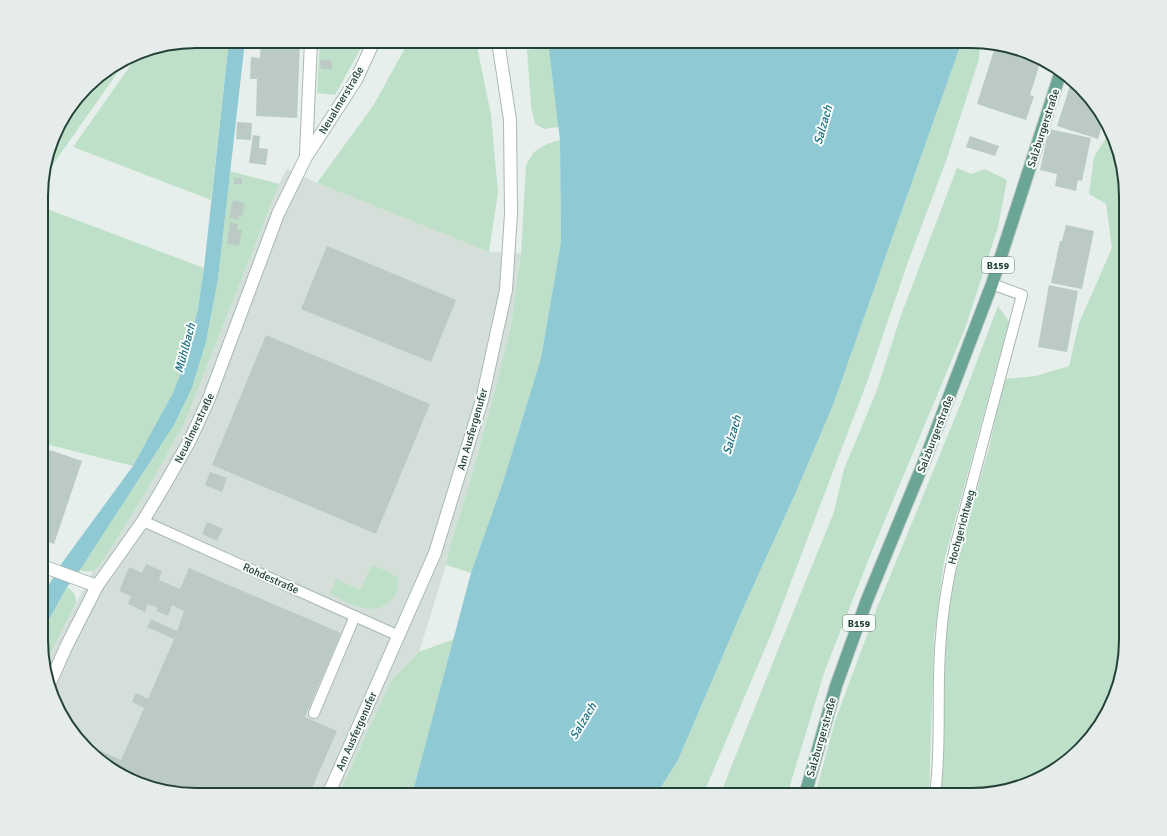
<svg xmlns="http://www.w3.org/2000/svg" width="1167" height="836" font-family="Signika,sans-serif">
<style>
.built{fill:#d4dfda}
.green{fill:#bfe0c8}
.water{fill:#8ec9d4}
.building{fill:#bbcac4}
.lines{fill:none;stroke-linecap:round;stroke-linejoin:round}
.lane-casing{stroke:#a8b8b2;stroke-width:12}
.street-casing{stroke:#a8b8b2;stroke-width:14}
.primary-casing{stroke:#c2cac8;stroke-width:14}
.lane{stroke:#fff;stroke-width:10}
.street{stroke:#fff;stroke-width:12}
.primary{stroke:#6aa596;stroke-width:12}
.labels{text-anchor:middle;stroke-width:4;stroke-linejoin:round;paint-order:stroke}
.shield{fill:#f7fbf9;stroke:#637a73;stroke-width:1}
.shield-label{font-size:10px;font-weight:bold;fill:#24423a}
.street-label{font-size:11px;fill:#24423a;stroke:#f7fbf9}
.water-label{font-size:12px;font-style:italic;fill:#1c6f80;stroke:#f7fbf9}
.rim{fill:none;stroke:#24423a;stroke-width:2}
</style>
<rect width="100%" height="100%" fill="#e6efeb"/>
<!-- built -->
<path class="built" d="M287,169L317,183L489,252L521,253L511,325L493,398L468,489L449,549L446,565L419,652L392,679L338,795H186L101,763L62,717L44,666L93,571L100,565L142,499L185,422L279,184Z"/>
<!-- green -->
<g class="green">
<path d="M196,41H229L211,200L73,147L140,52Z"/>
<path d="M320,41H365L335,95L317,93Z"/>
<path d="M405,41H476L491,115L498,192L489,252L317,183L373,106L404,50Z"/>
<path d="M962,41H980L979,59L946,161L908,262L867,382L772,632L703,795H656L678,760L745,604L796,492L833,405Z"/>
<path d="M549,48L559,127L544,129L535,124L531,106L527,50Z"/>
<path d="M127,59L42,180L57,127L94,80Z"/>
<path d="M1111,130L1126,186V650L1114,699L1094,735L1040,779L971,795H940L943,753L946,636L950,596L958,554L989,448L1004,379L1036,376L1069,366L1079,323L1112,248L1106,204L1089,194L1094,157Z"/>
<path d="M560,140L561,242L541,358L503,482L471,573L446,565L449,549L468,489L493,398L511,325L521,253L526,165L534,152L547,144Z"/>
<path d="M957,168L971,174L985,169L1007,180L998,227L966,326L872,551L825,670L791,782L788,795H720L781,642L834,512L844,469L877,390L901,315Z"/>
<path d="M230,171L279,184L185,422L142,499L100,565C93,572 89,573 80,570L174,425L192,388L206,342L218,279Z"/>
<path d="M42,207L204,268C198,311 192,354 173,393C161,418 146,442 133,466L42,443Z"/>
<path d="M998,306L1009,321L944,561L934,638L929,795H815L835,721L877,608L961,403Z"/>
<path d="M372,565L391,573L398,578C399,585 398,592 393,598C375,620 350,603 330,594L336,579L360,590Z"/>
<path d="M67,587C74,592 76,595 76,603L44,666L42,660V632Z"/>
<path d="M454,639L412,795H338L392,679L419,652Z"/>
</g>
<!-- water -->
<g class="water">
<path d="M229,41H245L218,279L206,342L192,388L174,425L80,570L67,587L42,632V596L62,563L133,466L173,393L185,363L198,309L204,268Z"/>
<path d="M548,41H962L833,405L796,492L745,604L678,760L656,795H412L471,573L503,482L541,358L561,242L560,140Z"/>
</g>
<!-- building -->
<g class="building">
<path d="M261,41H300L297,118L256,116L257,79H250L251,57L260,58Z"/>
<rect x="327" y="41" width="12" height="8"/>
<path d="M996,44L1021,49L1041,60L1030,95L1034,96L1026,120L977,104Z"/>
<path d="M320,60H331L332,69H321Z"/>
<path d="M1072,80L1104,120L1098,139L1057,126Z"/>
<path d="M237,122L252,123L251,140L236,139Z"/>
<path d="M1049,129L1091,138L1082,181L1078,180L1076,191L1055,186L1057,174L1040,170Z"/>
<path d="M253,135L260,136L259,148L268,149L266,165L249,163Z"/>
<path d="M970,136L999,146L995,156L966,147Z"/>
<rect x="234" y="178" width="8" height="6"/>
<path d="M233,200L245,203L242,217L239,216L238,220L229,218Z"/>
<path d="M230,222L238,224L237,230H242L239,246L227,244Z"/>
<path d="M1066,225L1094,231L1082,289L1051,283L1060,241H1062Z"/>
<path d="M327,246L456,300L431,362L301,309Z"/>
<path d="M1049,285L1078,291L1067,352L1038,347Z"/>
<path d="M266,335L430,404L376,534L212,465Z"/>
<path d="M50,450L82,461L54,544L42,540V472Z"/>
<path d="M210,472L227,478L222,492L205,485Z"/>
<path d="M207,522L223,529L217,541L202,534Z"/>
<path d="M146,564L162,571L159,580L180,589L189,568L341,633L305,717L337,731L309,795H186L146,787L101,763L85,744L121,760L144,708L132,702L136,693L148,699L174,639L147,627L151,619L177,631L184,611L172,605L168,616L156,611L158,608L148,604L145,612L128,604L131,596L119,591L129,567L142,573Z"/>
</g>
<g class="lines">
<!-- lane casing -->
<g class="lane-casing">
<g id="lane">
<path d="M143,521L399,636"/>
<path d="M314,713L355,616"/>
<path d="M935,795C942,743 936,689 941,637C943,605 949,574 956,544L1022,295L992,284"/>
</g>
</g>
<!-- street casing -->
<g class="street-casing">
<g id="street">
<path d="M306,155L311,41"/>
<path d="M42,566L97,586"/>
<path d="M50,683L66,647L97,586L143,521L164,486L190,440L208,401L278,214L306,157L356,80L374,41"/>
<path d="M328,795L435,553L482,400L506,290L511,214L510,120L498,41"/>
</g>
</g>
<!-- primary casing -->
<g class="primary-casing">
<path id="primary" d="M805,795L836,686L867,600L926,457L992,284L1061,71"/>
</g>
<!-- lane -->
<use href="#lane" class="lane"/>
<!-- street -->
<use href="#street" class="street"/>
<!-- primary -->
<use href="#primary" class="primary"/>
</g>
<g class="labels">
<!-- shield labels -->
<g class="shield">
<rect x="982" y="257" width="32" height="16" rx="3"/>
<rect x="843" y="615" width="32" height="16" rx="3"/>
</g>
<g class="shield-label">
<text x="998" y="269">B159</text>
<text x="859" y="627">B159</text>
</g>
<!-- street labels -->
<g class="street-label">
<text transform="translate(341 100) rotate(-59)" y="4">Neualmerstraße</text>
<text transform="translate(1043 128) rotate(-72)" y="4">Salzburgerstraße</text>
<text transform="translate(194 428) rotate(-64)" y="4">Neualmerstraße</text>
<text transform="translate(472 429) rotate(-74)" y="4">Am Ausfergenufer</text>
<text transform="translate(935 434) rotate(-69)" y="4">Salzburgerstraße</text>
<text transform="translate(961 527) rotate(-75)" y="4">Hochgerichtweg</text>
<text transform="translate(271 578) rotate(24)" y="4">Rohdestraße</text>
<text transform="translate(356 731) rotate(-66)" y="4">Am Ausfergenufer</text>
<text transform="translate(821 737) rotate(-74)" y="4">Salzburgerstraße</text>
</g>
<!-- water labels -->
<g class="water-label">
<text transform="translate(823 125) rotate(-74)" y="4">Salzach</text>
<text transform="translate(185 348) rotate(-75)" y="4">Mühlbach</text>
<text transform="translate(732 435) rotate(-74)" y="4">Salzach</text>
<text transform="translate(583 721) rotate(-59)" y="4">Salzach</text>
</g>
</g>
<!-- crop -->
<path d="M0 0H1167V836H0ZM196 48H971A148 148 0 0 1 1119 196V640A148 148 0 0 1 971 788H196A148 148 0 0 1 48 640V196A148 148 0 0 1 196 48Z" fill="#e6ecea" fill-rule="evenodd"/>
<path class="rim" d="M196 48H971A148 148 0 0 1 1119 196V640A148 148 0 0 1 971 788H196A148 148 0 0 1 48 640V196A148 148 0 0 1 196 48Z"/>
</svg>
